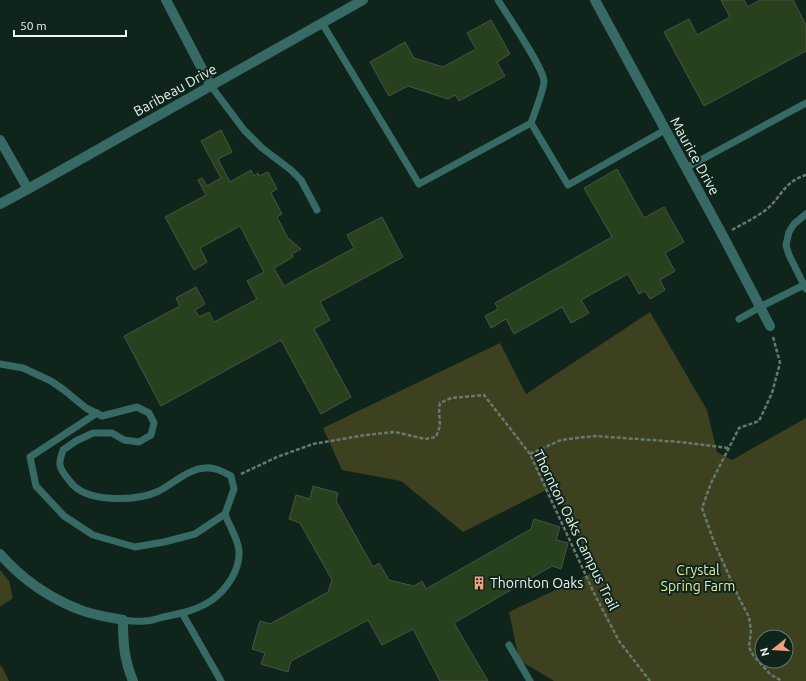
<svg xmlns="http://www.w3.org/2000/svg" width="806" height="681" font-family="Ubuntu,sans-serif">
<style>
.green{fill:#3d4120;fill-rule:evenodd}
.building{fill:#27411e;stroke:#485544}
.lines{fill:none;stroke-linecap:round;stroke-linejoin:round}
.path{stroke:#66786f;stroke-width:2.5;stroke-dasharray:4 2;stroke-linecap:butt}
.service{stroke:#376a65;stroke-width:7}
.minor{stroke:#376a65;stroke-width:10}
.tertiary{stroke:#376a65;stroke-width:10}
.labels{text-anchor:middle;stroke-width:4;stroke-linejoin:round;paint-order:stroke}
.street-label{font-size:14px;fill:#e9f6ef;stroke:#0f241a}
.park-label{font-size:14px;fill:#e2eca2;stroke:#0f241a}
.poi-label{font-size:14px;fill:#e9f6ef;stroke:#0f241a;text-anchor:start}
</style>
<rect width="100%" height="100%" fill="#0f241a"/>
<!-- green -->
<g class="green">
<path d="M650,312L707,410L717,452L732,460L806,418V681H554L519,660L509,612L595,571L554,486L463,532L401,481L342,470L323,428L500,343L526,394ZM762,637H786V661H762Z"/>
<path d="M0,570L9,581L13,598L0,607Z"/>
<path d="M0,665L2,667L9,681H0Z"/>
</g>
<!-- building -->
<g class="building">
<path d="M721,0H744L748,7L760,0H793L806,25V51L704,106L664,32L689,19L697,35L730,17Z"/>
<path d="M491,20L510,54L497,62L505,76L459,101L455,95L448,99L408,86L389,96L370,62L405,42L414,58L443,67L476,49L467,33Z"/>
<path d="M221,130L232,152L218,159L230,182L251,170L254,176L258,173L259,176L268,172L277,189L271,193L282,214L277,217L288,238L301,249L292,254L293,257L274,268L284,286L354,248L347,235L382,217L403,257L320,302L330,320L314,329L351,397L321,414L281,340L161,406L124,336L180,306L176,298L196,287L205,304L195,310L199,317L209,312L214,322L257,299L247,281L264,272L240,226L200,248L207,262L194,270L165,217L206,195L198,180L202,178L207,186L221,178L201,141Z"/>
<path d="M617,169L644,218L664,207L684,242L665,253L675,271L660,280L665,290L650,299L645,291L639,294L628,274L581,300L589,313L571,323L562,307L514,334L506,319L491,328L485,316L498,309L495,303L612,237L584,188Z"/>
<path d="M313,486L338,493L336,501L373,567L379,563L389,580L414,586L422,581L426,589L531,529L534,519L560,527L556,540L568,543L561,569L552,566L454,623L488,681H440L413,629L382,645L368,620L291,661L288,672L261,664L265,653L252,649L260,621L270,624L328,592L332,580L300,523L289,519L296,495L310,499Z"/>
</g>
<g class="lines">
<!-- path -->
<g class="path">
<path d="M732,230C744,223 757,217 767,209C782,196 784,182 806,175"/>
<path d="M773,337L780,363L772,393L759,421L739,428L711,483L702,508L714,542L738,596L749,617L751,631L749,647L753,655L770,674L782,681"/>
<path d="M530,454L561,440L594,436L680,442L729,448"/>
<path d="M241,474L277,457L313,444L365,435L395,432L425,439L436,437L440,426L439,409L440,403L451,398L484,395L530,454L594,593L619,641L650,681"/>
</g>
<!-- service -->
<g class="service">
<path d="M322,23L419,184L531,123C534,115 544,87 544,81C543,67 507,15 498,0"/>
<path d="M211,86L244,130L262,148L291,170L301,180L317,210"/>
<path d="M531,123L568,185L665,130"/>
<path d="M686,168L806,103"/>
<path d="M806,214L794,224L789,232L786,245L789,255L806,289"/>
<path d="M739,319L764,305L806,284"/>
<path d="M0,364L23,368L51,381L64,390L86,408L102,416L137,407L149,413L154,423L151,435L139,442L124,440L112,433H93L76,441L63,450C62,454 59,461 60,465C61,472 69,480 73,485C91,503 138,501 159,491C173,484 188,469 205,468C215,467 223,472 231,476L234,489L225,514C229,526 238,538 239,551C240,570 227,589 212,600C198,610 179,614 163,617C157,619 151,621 145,621C138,622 130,621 123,620"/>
<path d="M97,413L30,457L36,486L64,516L93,535L135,547L164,542L195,534L225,514"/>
<path d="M182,613L221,681"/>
<path d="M509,645L530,681"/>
</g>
<!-- minor -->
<g class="minor">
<path d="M166,0L211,86"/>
<path d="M595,0L723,236L770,326"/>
<path d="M0,140L28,189"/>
<path d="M0,554C22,579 48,597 78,609C92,615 108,617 123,620C123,644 124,659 133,681"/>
</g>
<!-- tertiary -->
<path class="tertiary" d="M0,204L28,189L363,0"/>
</g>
<!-- icons -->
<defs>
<g id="building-bare" transform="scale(1.08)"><path d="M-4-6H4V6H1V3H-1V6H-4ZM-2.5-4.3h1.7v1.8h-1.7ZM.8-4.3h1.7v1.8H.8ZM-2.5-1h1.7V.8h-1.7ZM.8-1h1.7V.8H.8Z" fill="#f2a080" stroke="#0f241a" stroke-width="2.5" paint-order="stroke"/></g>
</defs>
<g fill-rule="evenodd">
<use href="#building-bare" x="479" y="583"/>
</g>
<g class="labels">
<!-- street labels -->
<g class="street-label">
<text transform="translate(175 90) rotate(-29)" y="5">Baribeau Drive</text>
<text transform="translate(695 156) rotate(61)" y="5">Maurice Drive</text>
<text transform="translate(576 530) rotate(64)" y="5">Thornton Oaks Campus Trail</text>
</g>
<!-- park labels -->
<g class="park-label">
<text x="698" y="575">Crystal<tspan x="698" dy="16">Spring Farm</tspan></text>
</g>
<!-- poi labels -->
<g class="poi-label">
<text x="490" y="588">Thornton Oaks</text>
</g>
</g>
<!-- north arrow -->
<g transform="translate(774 649) rotate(253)"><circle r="19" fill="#0f241a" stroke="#66786f"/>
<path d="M0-3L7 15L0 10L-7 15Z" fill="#f2a080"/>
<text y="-6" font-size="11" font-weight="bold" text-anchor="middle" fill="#e9f6ef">N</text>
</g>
<!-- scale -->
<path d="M14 30v6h112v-6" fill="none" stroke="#e9f6ef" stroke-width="2"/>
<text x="20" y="30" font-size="12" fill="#e9f6ef" stroke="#0f241a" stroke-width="3" paint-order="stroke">50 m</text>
</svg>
